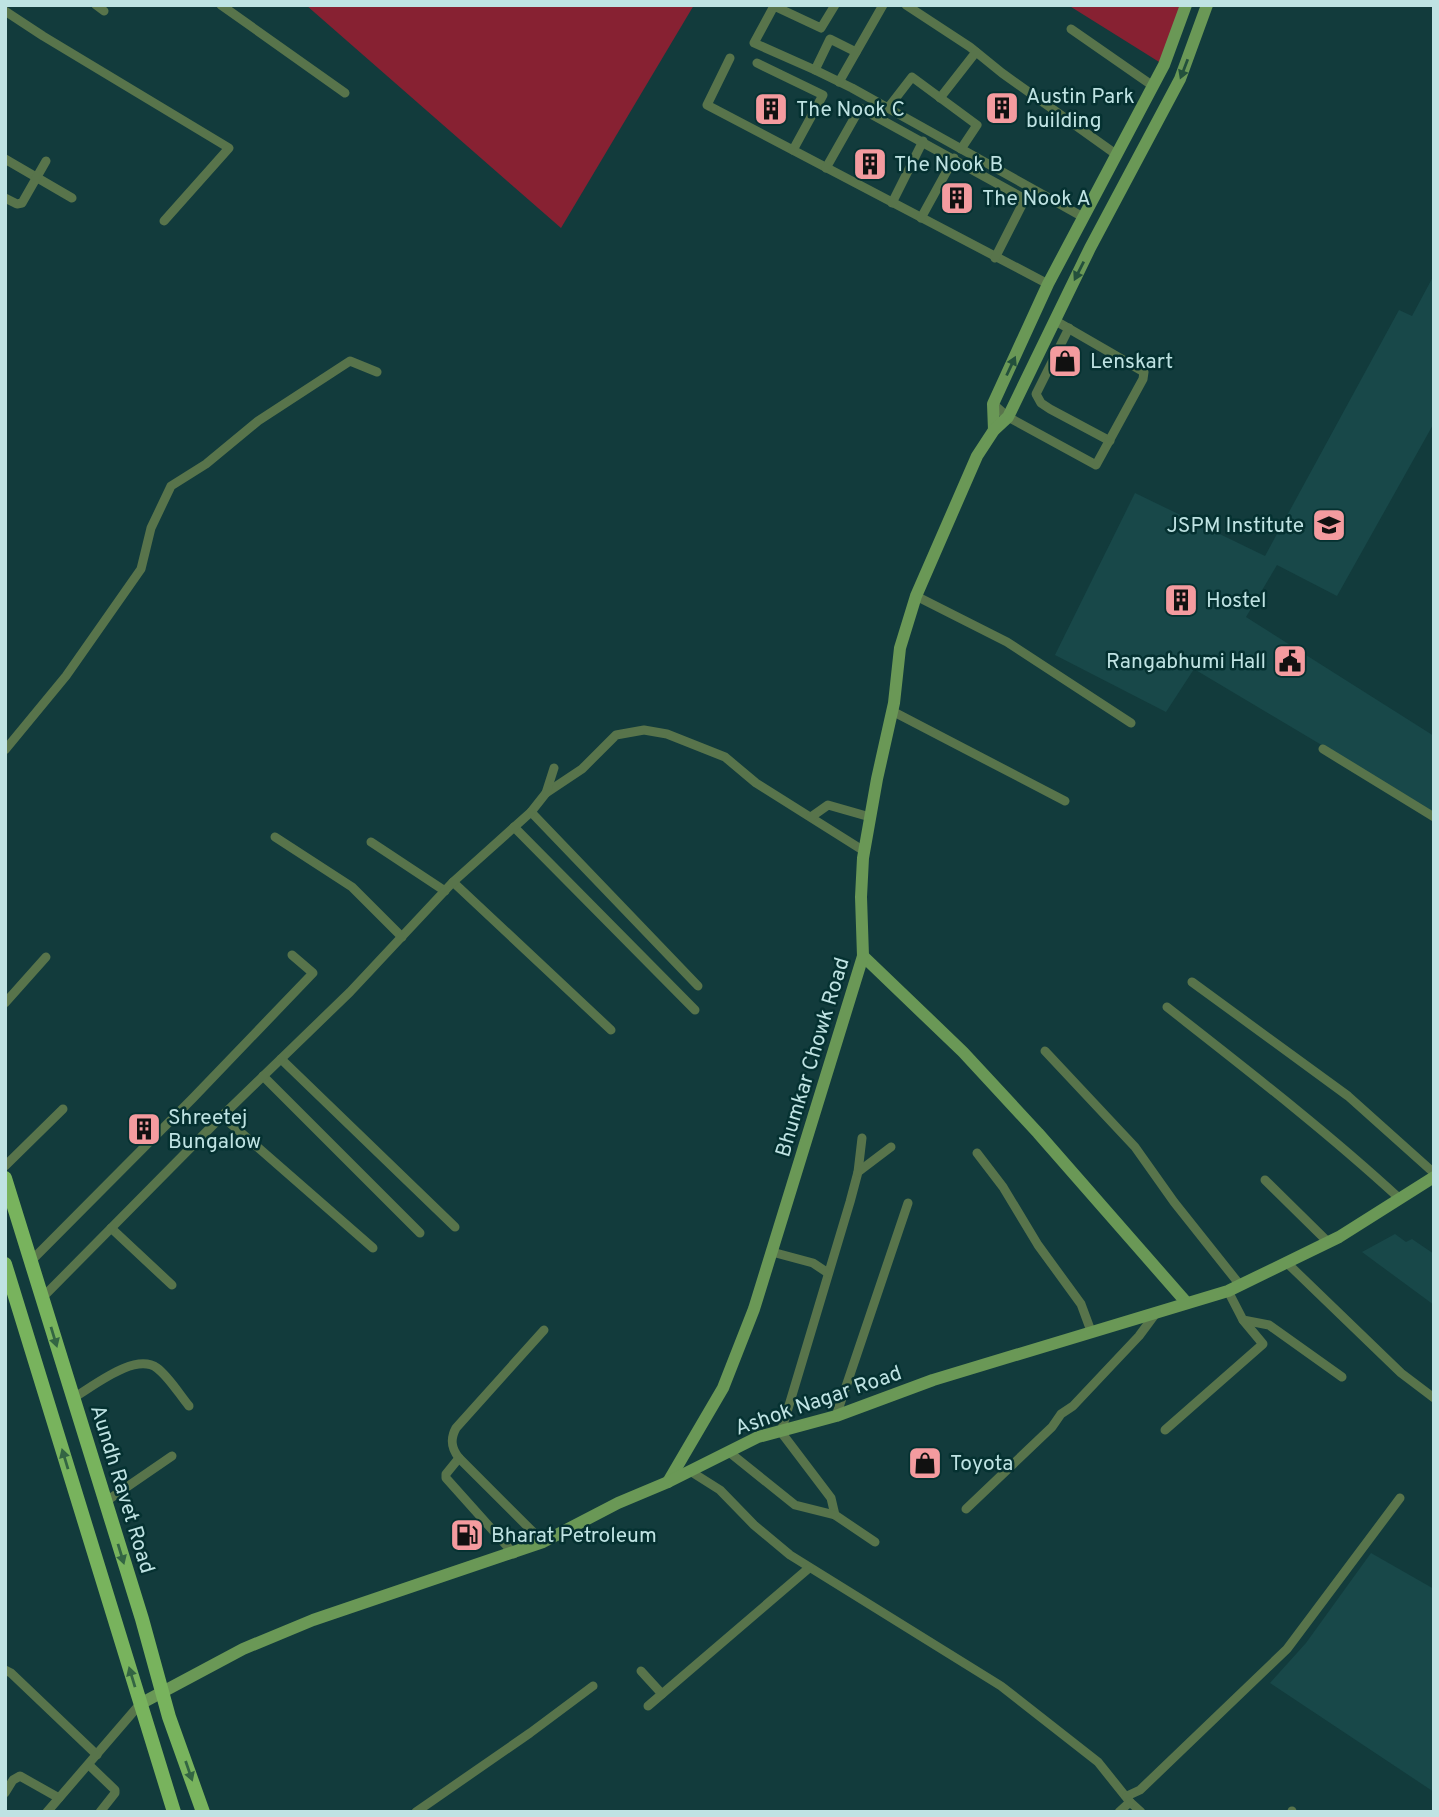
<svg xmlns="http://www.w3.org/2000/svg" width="1439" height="1817" font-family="Overpass,sans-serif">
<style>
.built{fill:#184849}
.green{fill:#872132}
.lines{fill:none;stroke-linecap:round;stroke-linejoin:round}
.street{stroke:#58744b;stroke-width:9}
.secondary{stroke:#6a9856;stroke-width:12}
.primary{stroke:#78b35d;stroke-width:14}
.oneway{fill:#23503c}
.oneway2{fill:#336543}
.labels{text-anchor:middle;stroke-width:5;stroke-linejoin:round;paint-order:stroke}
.poi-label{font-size:21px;fill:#bfe3e3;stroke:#053131;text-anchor:start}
.street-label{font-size:21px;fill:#bfe3e3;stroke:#053131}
</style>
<rect width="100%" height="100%" fill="#123b3c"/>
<!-- built -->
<g class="built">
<path d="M1434,275V423L1337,596L1277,565L1246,617L1434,736V812L1194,669L1166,712L1055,655L1135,493L1265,556L1399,310L1412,316Z"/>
<path d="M1395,1234L1406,1242L1412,1239L1434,1254V1305L1362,1252Z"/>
<path d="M1371,1553L1434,1589V1792L1270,1683L1306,1643Z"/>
</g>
<!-- green -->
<g class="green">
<path d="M306,5H694L561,228Z"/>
<path d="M1068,5H1182L1164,65Z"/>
</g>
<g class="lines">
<!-- street -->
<g class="street">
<path d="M96,5L104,11"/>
<path d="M221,5L345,93"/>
<path d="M835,5L821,28L774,6L754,43L815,70L830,39L856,52"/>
<path d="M906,5L970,47L1002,73L1117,155"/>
<path d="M5,11L43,36L229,148L164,221"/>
<path d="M1071,29L1153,86"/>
<path d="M730,58L707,105L1048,284"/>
<path d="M757,63L823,95L793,150"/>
<path d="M815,70L852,88L1083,217"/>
<path d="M839,82L883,5"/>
<path d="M940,98L976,52"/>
<path d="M888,108L912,77L977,125L961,149"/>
<path d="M5,159L72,198"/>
<path d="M826,168L860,108L1025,199L995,258"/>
<path d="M5,198L17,204L22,203L46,161"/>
<path d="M892,203L923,141"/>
<path d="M921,218L954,158"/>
<path d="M1069,328L1036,394L1041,403L1050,409L1110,441"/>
<path d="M993,404L1008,417L1096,465L1143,379L1144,372L1054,320"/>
<path d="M916,596L1007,642L1131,723"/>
<path d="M892,711L1065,801"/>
<path d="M1323,749L1434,817"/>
<path d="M5,750L66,676L141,569L151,528L171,486L206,464L258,421L350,361L377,372"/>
<path d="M546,793L582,769L616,735L644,730L667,734L725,757L756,783L864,851"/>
<path d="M531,812L698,986"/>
<path d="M811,817L828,805L870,817"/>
<path d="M514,827L695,1010"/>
<path d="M275,837L352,887L402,937"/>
<path d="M371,842L445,891"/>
<path d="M453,882L611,1030"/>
<path d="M1192,982L1348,1096L1434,1173"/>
<path d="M5,1003L46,957"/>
<path d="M1167,1007C1246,1069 1325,1130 1399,1198"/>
<path d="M1045,1051L1135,1147L1174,1202L1240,1285"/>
<path d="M281,1059L455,1227"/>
<path d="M263,1076L420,1233"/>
<path d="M222,1116L373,1248"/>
<path d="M862,1138L858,1172L850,1202L781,1432L831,1498L835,1515L875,1542"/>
<path d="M977,1153L1003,1187L1038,1245L1081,1304L1091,1331"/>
<path d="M5,1166L63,1109"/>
<path d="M858,1172L891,1147"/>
<path d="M1265,1180L1328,1242"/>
<path d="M111,1228L172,1285"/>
<path d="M772,1252L813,1263L828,1273"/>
<path d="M31,1261L193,1098L313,973L292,955"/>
<path d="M1286,1262L1401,1373L1434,1398"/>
<path d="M1228,1291L1243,1320L1269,1325L1342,1377"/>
<path d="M42,1298L222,1116L350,992L453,882L531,812L546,793L554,768"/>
<path d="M73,1398C94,1386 135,1352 157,1368C169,1377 179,1394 189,1406"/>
<path d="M836,1416L908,1203"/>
<path d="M1165,1430L1263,1344L1243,1320"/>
<path d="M729,1452L795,1505L835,1515"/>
<path d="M459,1458L446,1474V1478L514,1554"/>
<path d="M690,1471L720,1490L754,1525L790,1555L1001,1686L1098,1762L1130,1802L1141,1812"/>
<path d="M105,1502L172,1456"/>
<path d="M966,1509L1052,1427L1061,1414L1073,1406L1139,1336L1156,1313"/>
<path d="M543,1542L459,1458C451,1448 450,1439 456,1428L544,1330"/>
<path d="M5,1670L11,1673L97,1755"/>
<path d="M641,1671L662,1694"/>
<path d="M648,1706L809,1568"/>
<path d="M89,1765L115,1790V1793L100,1812"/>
<path d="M5,1793L13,1780L20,1776L59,1798"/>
<path d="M1127,1796L1140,1790L1287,1649L1400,1498"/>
<path d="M47,1812L140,1704"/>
<path d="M416,1812L530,1733L593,1686"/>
<path d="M1119,1812L1130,1802"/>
<path d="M1292,1812V1811"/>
</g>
<!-- secondary -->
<g class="secondary">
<path d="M994,430L993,404L1048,284L1164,65L1186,5"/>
<path d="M863,956L963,1052L1038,1133L1186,1302"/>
<path d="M668,1482L723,1388L754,1309L863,956L861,897L863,858L877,779L894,703L900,648L916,596L977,456L994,430L1008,417L1090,248L1180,79L1207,5"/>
<path d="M140,1704L243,1649L313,1620L543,1542L618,1503L668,1482L758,1437L836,1416L933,1380L1228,1291L1339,1237L1434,1177"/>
</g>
<!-- primary -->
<g class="primary">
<path d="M5,1178L142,1619L169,1717L203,1812"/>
<path d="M5,1264L174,1812"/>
</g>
</g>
<!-- one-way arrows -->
<defs><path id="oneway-solid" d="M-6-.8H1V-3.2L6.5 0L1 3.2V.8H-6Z" transform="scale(1.75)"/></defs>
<g class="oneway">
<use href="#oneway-solid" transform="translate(1184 69) rotate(111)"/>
<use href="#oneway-solid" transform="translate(1079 271) rotate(117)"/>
<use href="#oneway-solid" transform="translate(1011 366) rotate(-65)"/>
</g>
<g class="oneway2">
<use href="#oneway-solid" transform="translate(54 1337) rotate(73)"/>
<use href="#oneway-solid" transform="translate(65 1459) rotate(-107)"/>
<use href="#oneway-solid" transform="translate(121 1554) rotate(73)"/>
<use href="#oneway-solid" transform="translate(132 1677) rotate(-107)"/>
<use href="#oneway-solid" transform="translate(189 1771) rotate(71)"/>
</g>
<!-- icons -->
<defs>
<g id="building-square" transform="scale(1.75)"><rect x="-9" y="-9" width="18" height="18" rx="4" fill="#f49b9f" stroke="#053131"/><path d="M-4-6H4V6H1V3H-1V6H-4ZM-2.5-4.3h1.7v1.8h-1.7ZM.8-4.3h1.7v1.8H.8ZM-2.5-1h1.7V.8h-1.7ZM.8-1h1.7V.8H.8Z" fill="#111"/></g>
<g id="shop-square" transform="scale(1.75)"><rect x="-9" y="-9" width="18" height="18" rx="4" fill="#f49b9f" stroke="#053131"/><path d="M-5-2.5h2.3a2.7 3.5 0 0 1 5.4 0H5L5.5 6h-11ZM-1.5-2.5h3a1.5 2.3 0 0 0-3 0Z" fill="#111"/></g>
<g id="university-square" transform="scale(1.75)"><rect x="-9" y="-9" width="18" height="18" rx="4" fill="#f49b9f" stroke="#053131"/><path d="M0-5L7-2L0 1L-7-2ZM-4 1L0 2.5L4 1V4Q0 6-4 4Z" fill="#111"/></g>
<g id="civic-square" transform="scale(1.75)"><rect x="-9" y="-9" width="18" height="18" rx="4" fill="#f49b9f" stroke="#053131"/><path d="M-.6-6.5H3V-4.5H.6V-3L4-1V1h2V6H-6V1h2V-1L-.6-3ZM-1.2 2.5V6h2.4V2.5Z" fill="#111"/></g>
<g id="fuel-square" transform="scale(1.75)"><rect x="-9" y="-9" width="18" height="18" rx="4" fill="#f49b9f" stroke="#053131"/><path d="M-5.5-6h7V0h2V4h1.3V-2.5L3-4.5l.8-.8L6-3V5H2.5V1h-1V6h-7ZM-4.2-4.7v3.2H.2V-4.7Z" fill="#111"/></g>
</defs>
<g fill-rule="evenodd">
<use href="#building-square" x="1002" y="108"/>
<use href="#building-square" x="771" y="109"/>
<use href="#building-square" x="870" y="164"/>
<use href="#building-square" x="957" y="198"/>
<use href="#shop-square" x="1065" y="361"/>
<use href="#university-square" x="1329" y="525"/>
<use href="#building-square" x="1181" y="600"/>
<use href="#civic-square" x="1290" y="661"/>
<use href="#building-square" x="144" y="1129"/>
<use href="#shop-square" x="925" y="1463"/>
<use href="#fuel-square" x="467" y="1535"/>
</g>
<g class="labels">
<!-- poi labels -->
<g class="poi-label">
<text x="1026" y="103">Austin Park<tspan x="1026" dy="24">building</tspan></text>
<text x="796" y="116">The Nook C</text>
<text x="894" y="171">The Nook B</text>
<text x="982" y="205">The Nook A</text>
<text x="1090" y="368">Lenskart</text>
<text x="1304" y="532" text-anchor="end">JSPM Institute</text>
<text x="1206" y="607">Hostel</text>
<text x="1266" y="668" text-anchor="end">Rangabhumi Hall</text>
<text x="168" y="1124">Shreetej<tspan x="168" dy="24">Bungalow</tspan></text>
<text x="950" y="1470">Toyota</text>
<text x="491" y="1542">Bharat Petroleum</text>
</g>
<!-- street labels -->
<g class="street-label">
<text transform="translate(812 1057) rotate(-73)" y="7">Bhumkar Chowk Road</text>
<text transform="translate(818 1400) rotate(-19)" y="7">Ashok Nagar Road</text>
<text transform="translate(123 1489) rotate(73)" y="7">Aundh Ravet Road</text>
</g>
</g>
<!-- border -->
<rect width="1439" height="1817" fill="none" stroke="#bfe3e3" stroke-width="14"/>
</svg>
